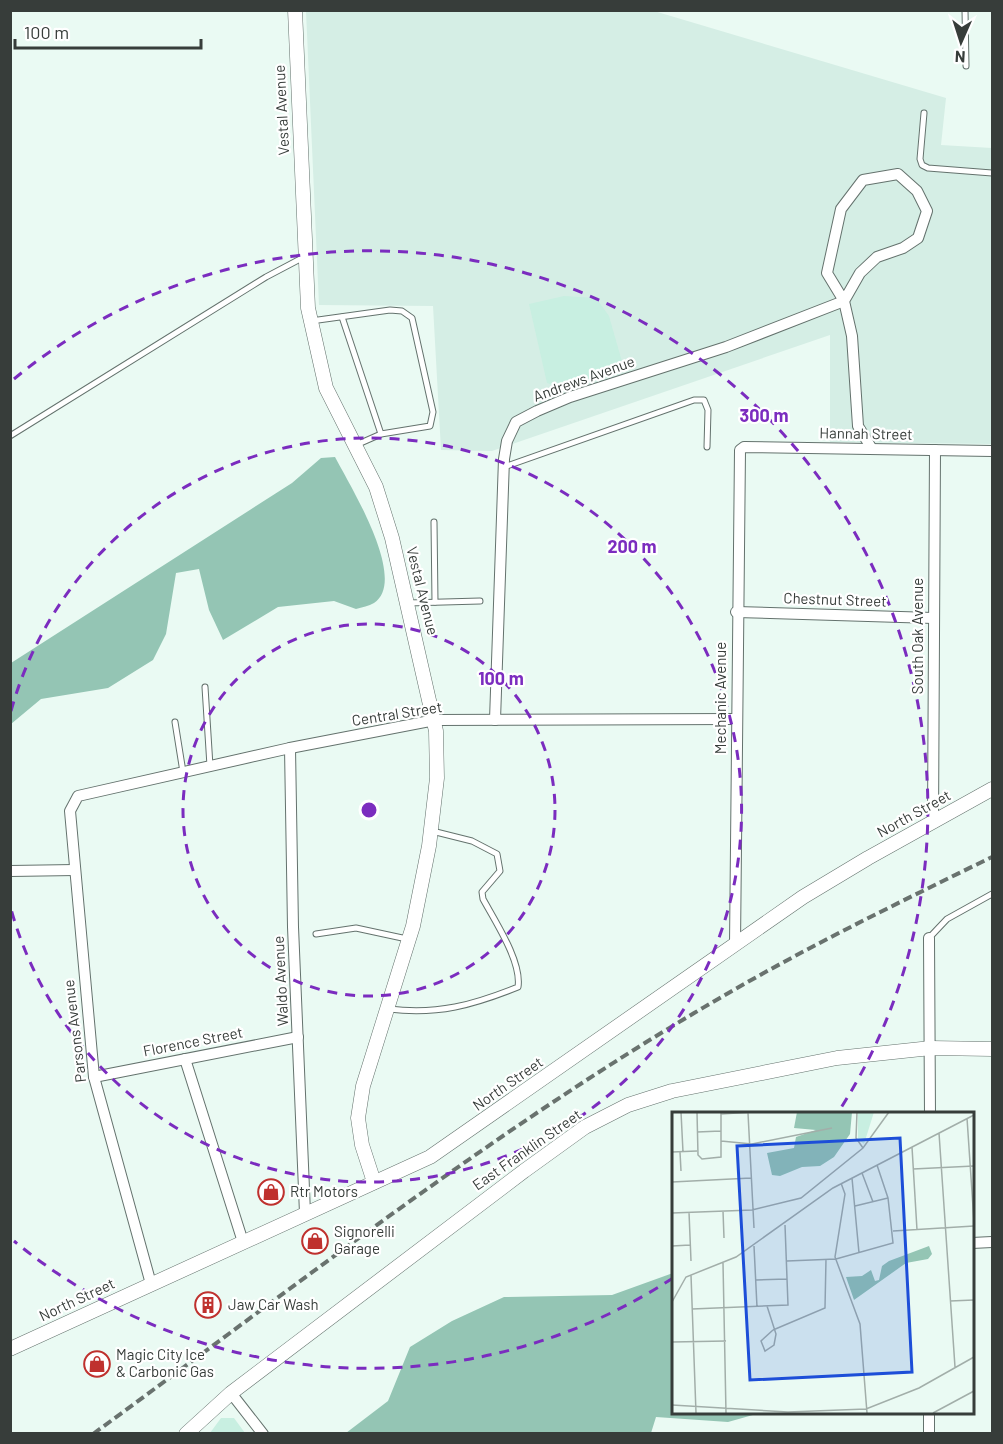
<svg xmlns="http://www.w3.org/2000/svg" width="1003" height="1444" font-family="Barlow,sans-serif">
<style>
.built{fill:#d5eee5}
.green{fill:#c8efe1}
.forest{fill:#94c5b4}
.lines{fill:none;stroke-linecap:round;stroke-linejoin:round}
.service-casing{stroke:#64726d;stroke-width:7}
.minor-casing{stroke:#64726d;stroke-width:12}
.tertiary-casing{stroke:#64726d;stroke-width:15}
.service{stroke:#fff;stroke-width:5}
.minor{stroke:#fff;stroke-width:10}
.tertiary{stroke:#fff;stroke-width:14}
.rail{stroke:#69726e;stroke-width:4;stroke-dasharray:9 4.5;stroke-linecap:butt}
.ring{fill:none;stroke:#7b2cbf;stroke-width:3;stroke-dasharray:10 8}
.labels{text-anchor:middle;stroke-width:4.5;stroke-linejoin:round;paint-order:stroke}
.street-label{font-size:15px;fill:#373d3a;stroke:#fff}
.poi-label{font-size:15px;fill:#373d3a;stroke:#fff;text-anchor:start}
.inset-road{fill:none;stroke:#a2aea9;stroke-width:1.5}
.view{fill:#1d4ed8;fill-opacity:0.15;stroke:#1d4ed8;stroke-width:3}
.inset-edge{fill:none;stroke:#373d3a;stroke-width:3}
.centre{fill:#7b2cbf;stroke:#fff;stroke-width:3}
.ring-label{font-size:18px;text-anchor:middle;font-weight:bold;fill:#7b2cbf;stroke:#fff;stroke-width:4.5;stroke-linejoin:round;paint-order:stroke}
</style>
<rect width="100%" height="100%" fill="#eafaf3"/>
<!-- built -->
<path class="built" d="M306,11H654L946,98L941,145L992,148V444L830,442V335L492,451L441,450L433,306L319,305Z"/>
<!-- green -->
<g class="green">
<path d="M564,296L596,298L609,316L623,365L560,388L547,383L529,304Z"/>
<path d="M221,1418H234L245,1433H210Z"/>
</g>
<!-- forest -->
<g class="forest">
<path d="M335,457C349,484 409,580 374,603C369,606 362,607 356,609L334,601L278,607L223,640L209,610L199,569L176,573L166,634L153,660L108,688L41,699L11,724V663L292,483L321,458Z"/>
<path d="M673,1273V1412L760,1413L728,1422L656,1417L651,1433H346L388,1401L410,1347L452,1321L504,1297L612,1295Z"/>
</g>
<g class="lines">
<!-- service casing -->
<g class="service-casing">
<g id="service">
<path d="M965,10L966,66"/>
<path d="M924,113L920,159L922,165L928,168L992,173"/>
<path d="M342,317L381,434"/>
<path d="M311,321L390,310L402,311L412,318L433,412L430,426L381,434L356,445"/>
<path d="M10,436L266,277L304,257"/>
<path d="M504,467L694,400H704L708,410L707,447"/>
<path d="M434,522L435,602"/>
<path d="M408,603L480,601"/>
<path d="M205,687L210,766"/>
<path d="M175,722L183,772"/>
<path d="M316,934L356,928L407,939"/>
<path d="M929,938L947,919L992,894"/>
<path d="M389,1009C438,1015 473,1005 518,987C522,962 495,921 483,899L482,892L500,871L497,854L472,841L432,831"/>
</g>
</g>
<!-- minor casing -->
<g class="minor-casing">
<g id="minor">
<path d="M844,301L860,273L877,257L903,248L918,238L927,211L917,191L898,174L863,180L841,209L827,273L844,301L852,336L858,426L872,449"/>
<path d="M736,612L933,618"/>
<path d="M495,720L504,459L507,441L516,422L537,411L570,397L726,347L844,301"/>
<path d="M290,748L293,927L305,1213"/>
<path d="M933,822L935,450"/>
<path d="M10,871L75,870"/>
<path d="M929,938L930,1114"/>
<path d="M735,945L740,450L744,447L992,451"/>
<path d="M185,1059L243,1242"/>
<path d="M94,1077L298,1037"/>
<path d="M972,1243L992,1242"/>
<path d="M151,1284L94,1077L70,811L78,796L290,748L435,720L736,719"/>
<path d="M231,1393L263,1434"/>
<path d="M929,1434V1412"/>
</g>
</g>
<!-- tertiary casing -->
<g class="tertiary-casing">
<g id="tertiary">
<path d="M295,10L308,308L326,388L376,487L392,538L436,731L437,778L429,846L413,926L363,1086L358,1118L362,1145L374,1182"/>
<path d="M10,1349L430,1157L803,897L868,858L992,789"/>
<path d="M186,1434L231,1393L524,1171L585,1127L628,1105L672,1091L837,1058L931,1048L992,1049"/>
</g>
</g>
<!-- service -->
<use href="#service" class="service"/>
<!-- minor -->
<use href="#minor" class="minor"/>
<!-- tertiary -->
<use href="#tertiary" class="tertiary"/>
<!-- rail -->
<path class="rail" d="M93,1434C300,1283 503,1123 725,995C811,945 902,901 992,857"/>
</g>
<!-- distance rings -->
<g class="ring">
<circle cx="369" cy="810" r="186"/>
<path d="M11 711A372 372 0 1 1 11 909"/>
<path d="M673 1278A558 558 0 0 1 14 1241M14 379A558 558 0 0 1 837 1114"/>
</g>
<!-- icons -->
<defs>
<g id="shop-ring" transform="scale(1.35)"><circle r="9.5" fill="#fff" stroke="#bf312e" stroke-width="1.5"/><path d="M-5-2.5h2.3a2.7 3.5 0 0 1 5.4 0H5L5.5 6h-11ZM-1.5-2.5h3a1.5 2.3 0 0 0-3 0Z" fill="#bf312e"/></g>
<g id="building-ring" transform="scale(1.35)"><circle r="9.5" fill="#fff" stroke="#bf312e" stroke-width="1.5"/><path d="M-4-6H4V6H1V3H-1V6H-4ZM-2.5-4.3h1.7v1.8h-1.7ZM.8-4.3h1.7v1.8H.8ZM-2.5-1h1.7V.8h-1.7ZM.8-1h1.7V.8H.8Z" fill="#bf312e"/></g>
</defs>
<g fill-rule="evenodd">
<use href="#shop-ring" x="271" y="1192"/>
<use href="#shop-ring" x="315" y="1241"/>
<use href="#building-ring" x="208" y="1305"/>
<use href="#shop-ring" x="97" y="1364"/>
</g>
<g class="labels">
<!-- street labels -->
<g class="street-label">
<text transform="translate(282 110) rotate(-93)" y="5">Vestal Avenue</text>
<text transform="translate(584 379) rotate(-20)" y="5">Andrews Avenue</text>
<text transform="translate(866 434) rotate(1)" y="5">Hannah Street</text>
<text transform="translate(422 591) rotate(76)" y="5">Vestal Avenue</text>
<text transform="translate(835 600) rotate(2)" y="5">Chestnut Street</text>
<text transform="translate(918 636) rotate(-90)" y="5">South Oak Avenue</text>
<text transform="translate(721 698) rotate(-90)" y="5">Mechanic Avenue</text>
<text transform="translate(397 714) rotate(-9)" y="5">Central Street</text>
<text transform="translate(914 814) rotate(-29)" y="5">North Street</text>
<text transform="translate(281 981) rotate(-93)" y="5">Waldo Avenue</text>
<text transform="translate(75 1031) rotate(-97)" y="5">Parsons Avenue</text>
<text transform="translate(193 1042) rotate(-11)" y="5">Florence Street</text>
<text transform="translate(508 1084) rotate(-35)" y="5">North Street</text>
<text transform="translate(527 1150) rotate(-35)" y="5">East Franklin Street</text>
<text transform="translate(77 1300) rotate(-25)" y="5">North Street</text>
</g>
<!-- poi labels -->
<g class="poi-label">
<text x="290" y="1197">Rtr Motors</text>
<text x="334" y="1237">Signorelli<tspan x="334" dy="17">Garage</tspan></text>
<text x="228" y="1310">Jaw Car Wash</text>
<text x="116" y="1360">Magic City Ice<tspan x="116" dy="17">&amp; Carbonic Gas</tspan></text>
</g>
</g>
<!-- overview -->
<g transform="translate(672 1112)">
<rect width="302" height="302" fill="#eafaf3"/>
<path d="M186,0H202L192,32L186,27Z" fill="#c8efe1"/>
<path d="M125,0H180L178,22L162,45L148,54L130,55L108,64L100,63L95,41L122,36L124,25L144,18L122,16ZM257,134L260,142L256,147L234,151L182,188L174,165L190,164L199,158L203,169L207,168L210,154L217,149Z" fill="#94c5b4"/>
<path class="inset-road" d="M9,0L11,40M25,0L26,43L30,47L49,45V0M185,0L184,26L191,36M76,1L82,116M49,2L81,0M295,6L302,110M25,20L49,19M267,21L283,255M49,29L80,32L160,16M240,35L245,118M0,40L25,39M8,40L9,59M241,57L302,54M190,61L201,90M180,66L187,141M0,70L79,66M169,71L173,82L163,145L188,212L195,301M183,94L216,86M51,99L52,126M17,100L19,149M0,101L80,98L129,86L191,36L217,0M221,119L302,114M0,134L18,133M82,134L85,195M115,149L164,147L221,131L216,86L205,53M51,151L54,301M19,163L24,301M84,168L115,167M278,189L302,188M0,190L14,165L64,145L161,76L302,3M95,194L104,222L102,233L93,239L89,229L101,218M20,197L116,193L113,113M101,218L153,196L154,147M0,230L54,229M0,293L116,300L194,297L247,276L302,245M261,301L302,279"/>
<path class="view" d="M228,26L240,260L78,268L65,34Z"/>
<rect width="302" height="302" class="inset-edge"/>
</g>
<circle cx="369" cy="810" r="9" class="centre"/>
<g class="ring-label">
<text x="764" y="422">300 m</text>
<text x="632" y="553">200 m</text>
<text x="501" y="685">100 m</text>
</g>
<!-- border -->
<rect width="1003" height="1444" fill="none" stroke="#373d3a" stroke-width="24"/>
<!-- north arrow -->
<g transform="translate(961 42) rotate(183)" stroke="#ffffff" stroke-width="4.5" paint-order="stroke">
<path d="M0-4.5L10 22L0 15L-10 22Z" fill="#373d3a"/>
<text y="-9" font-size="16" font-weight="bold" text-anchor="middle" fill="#373d3a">N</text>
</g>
<!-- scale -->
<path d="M15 39v9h186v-9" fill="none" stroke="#373d3a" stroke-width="3"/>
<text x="24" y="39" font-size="18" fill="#373d3a" stroke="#ffffff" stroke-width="4.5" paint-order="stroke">100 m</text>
</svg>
